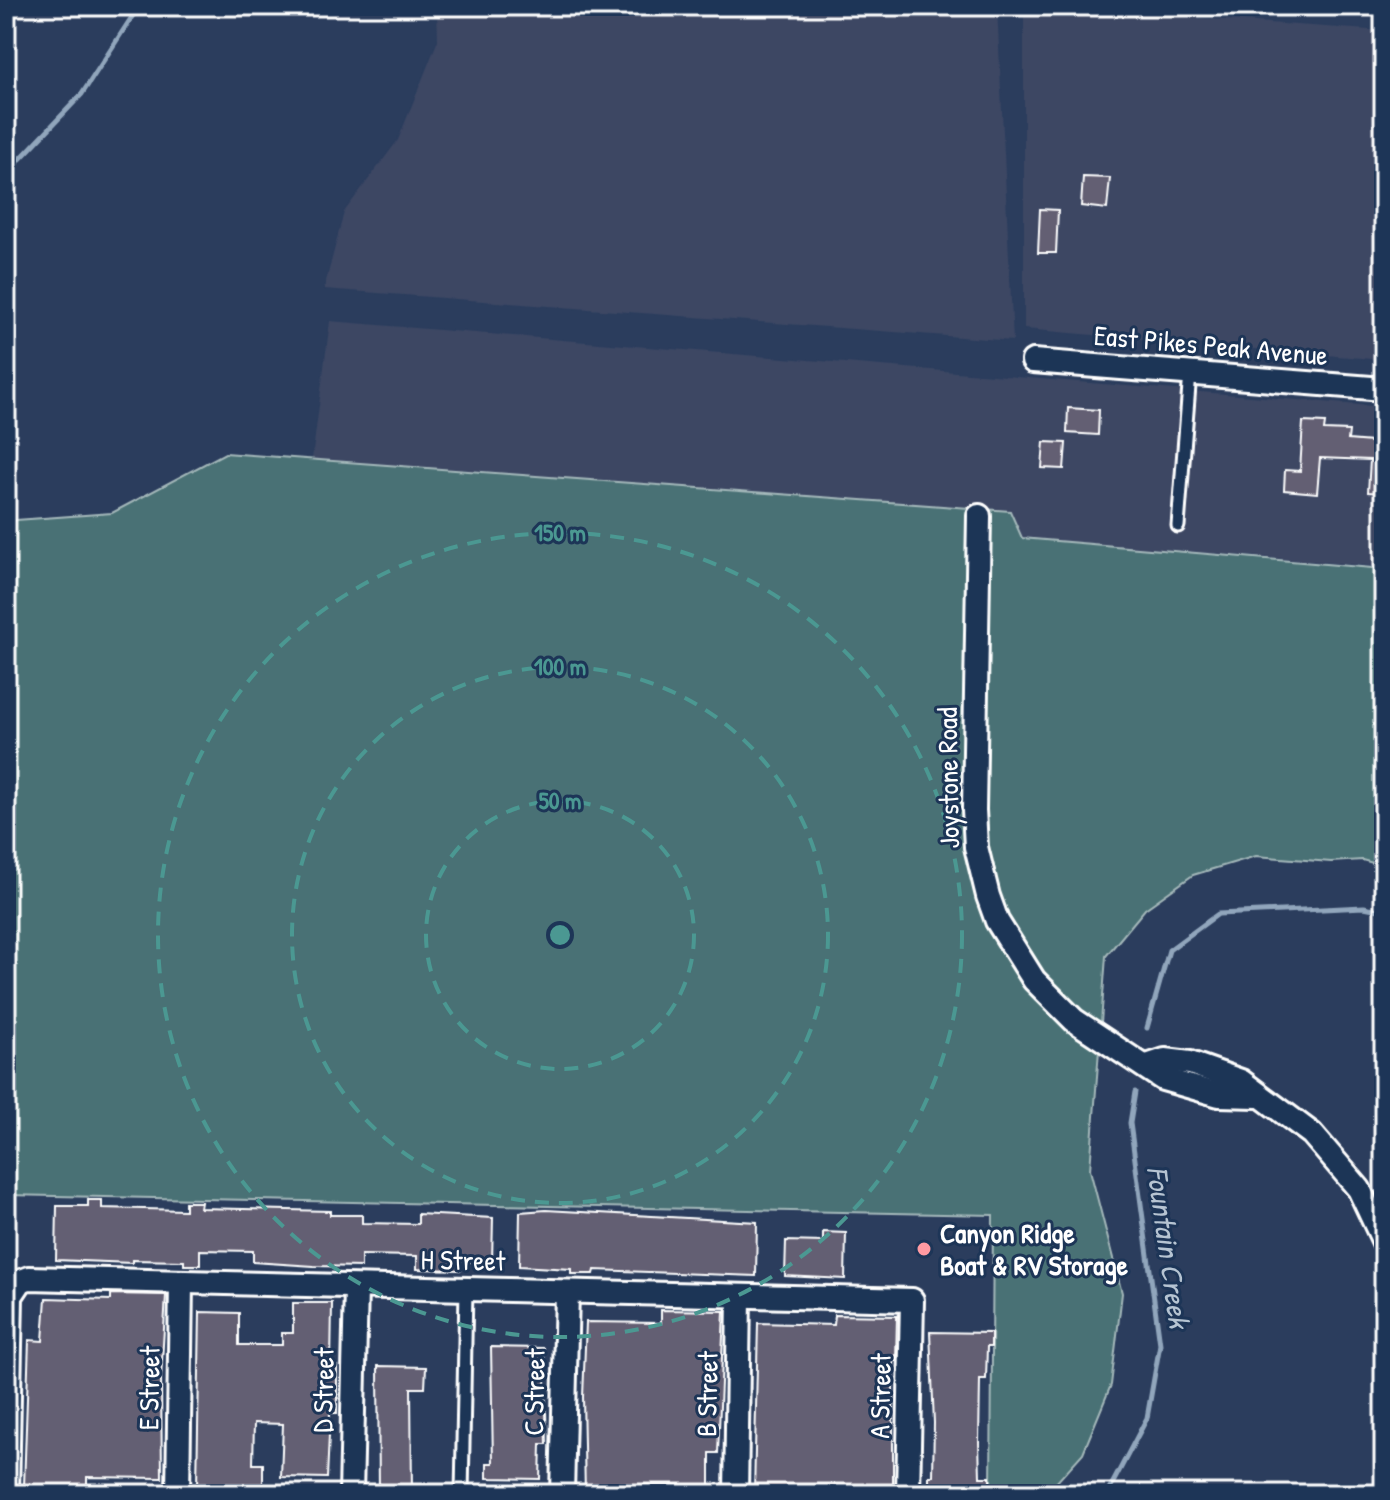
<svg xmlns="http://www.w3.org/2000/svg" width="1390" height="1500" font-family="'Patrick Hand',sans-serif">
<style>
.built{fill:#3c4764}
.green{fill:#4a7175;stroke:#a4b8ba;stroke-width:2}
.lines{fill:none;stroke-linecap:round;stroke-linejoin:round}
.stream{stroke:#91a6bc;stroke-width:5}
.building{fill:#645f73;stroke:#fff;stroke-width:2}
.service-casing{stroke:#fff;stroke-width:17}
.minor-casing{stroke:#fff;stroke-width:28}
.service{stroke:#1d3557;stroke-width:11}
.minor{stroke:#1d3557;stroke-width:22}
.ring{fill:none;stroke:#4b9892;stroke-width:4;stroke-dasharray:14 10}
.poi-dot{fill:#ff9aa2;stroke:#1d3557;stroke-width:3}
.labels{text-anchor:middle;stroke-width:6;stroke-linejoin:round;paint-order:stroke}
.street-label{font-size:28px;fill:#fff;stroke:#1d3557}
.poi-label{font-size:28px;font-weight:bold;fill:#fff;stroke:#1d3557;text-anchor:start}
.water-label{font-size:30px;font-style:italic;fill:#b6c4d2;stroke:#1d3557}
.centre{fill:#4b9892;stroke:#1d3557;stroke-width:4}
.ring-label{font-size:24px;text-anchor:middle;font-weight:bold;fill:#4b9892;stroke:#1d3557;stroke-width:6;stroke-linejoin:round;paint-order:stroke}
</style>
<rect width="100%" height="100%" fill="#2b3d5d"/>
<filter id="ink" filterUnits="userSpaceOnUse"><feTurbulence type="fractalNoise" baseFrequency=".0125" numOctaves="2"/><feDisplacementMap in="SourceGraphic" scale="16" xChannelSelector="R" yChannelSelector="G"/><feConvolveMatrix kernelMatrix="1 2 1 2 8 2 1 2 1" color-interpolation-filters="sRGB"/></filter>
<g filter="url(#ink)">
<!-- built -->
<g class="built">
<path d="M437,6H997L1013,341L324,289L344,212L398,140L438,40Z"/>
<path d="M1024,6L1384,31V360L1024,329Z"/>
<path d="M330,321L1384,407V567L1022,538L312,459Z"/>
</g>
<!-- green -->
<path class="green" d="M225,453L1010,511L1022,538L1384,569V866L1362,860L1331,862L1256,856L1193,875L1145,909L1106,956L1090,1170L1122,1293L1111,1385L1083,1453L1046,1494H991L993,1215L6,1195V528L16,520L112,513Z"/>
<g class="lines">
<!-- stream -->
<g class="stream">
<path d="M6,174L82,94L139,6"/>
<path d="M1147,1028L1169,950L1218,914L1364,907L1384,911"/>
<path d="M1107,1494L1147,1418L1160,1344L1130,1123L1135,1092"/>
</g>
</g>
<!-- building -->
<g class="building">
<path d="M1083,177L1110,178L1107,209L1081,206Z"/>
<path d="M1040,209L1058,210L1056,253H1038Z"/>
<path d="M1068,408L1099,410L1098,435L1067,433Z"/>
<path d="M1303,422L1325,423L1324,430L1349,431L1348,440L1384,443V493L1368,492L1370,460L1320,458L1317,493L1284,490L1285,470L1300,471Z"/>
<path d="M1044,442L1066,443L1064,469L1042,468Z"/>
<path d="M88,1200H102V1208L185,1210V1202H201L200,1208L330,1211V1215H362V1223L418,1224V1214L493,1218L492,1262H461V1270L417,1269V1256L361,1255V1267L314,1266L253,1262V1251L200,1250V1265H184V1261L132,1260V1263L56,1260L57,1206H88Z"/>
<path d="M546,1210L757,1222L756,1276L595,1270L594,1274H571V1269L519,1266L520,1212Z"/>
<path d="M823,1232L846,1233L845,1279L785,1276L786,1241L823,1242Z"/>
<path d="M111,1294L166,1295L161,1378L162,1478L87,1477V1488L24,1487L29,1340L43,1341L46,1298L111,1300Z"/>
<path d="M293,1303H332L331,1366H337V1413H330L327,1478L281,1477L283,1424L254,1423L253,1464H263V1489L197,1487L200,1312L239,1313V1345H282V1333H293Z"/>
<path d="M661,1310L724,1311L718,1453H710V1486L644,1485V1494H585L583,1397L586,1322L661,1323Z"/>
<path d="M835,1315L897,1316L896,1361H893V1487L810,1486V1494H754L758,1323L834,1325Z"/>
<path d="M930,1332L991,1333V1347H987L986,1379H980L979,1442L980,1477H990V1492L929,1491V1476H933L934,1423Z"/>
<path d="M491,1347L544,1348L547,1444H541L540,1479L487,1478V1463H493Z"/>
<path d="M378,1366L426,1367L425,1388H411L412,1494H379Z"/>
</g>
<g class="lines">
<!-- service casing -->
<g class="service-casing">
<g id="service">
<path d="M1178,526L1190,373"/>
<path d="M462,1494L466,1290"/>
</g>
</g>
<!-- minor casing -->
<g class="minor-casing">
<g id="minor">
<path d="M1033,361L1384,389"/>
<path d="M979,516L974,810L976,847L988,896L997,921L1034,980L1074,1020L1163,1079L1219,1095L1257,1096"/>
<path d="M1147,1066L1165,1060L1190,1063L1241,1081L1312,1134L1359,1189L1384,1242"/>
<path d="M7,1494L11,1296L21,1281L29,1278L912,1300L908,1494"/>
<path d="M178,1494L181,1283"/>
<path d="M351,1494L356,1288"/>
<path d="M562,1494L567,1292"/>
<path d="M736,1494L739,1296"/>
</g>
</g>
<!-- service -->
<use href="#service" class="service"/>
<!-- minor -->
<use href="#minor" class="minor"/>
</g>
</g>
<!-- distance rings -->
<g class="ring">
<circle cx="560" cy="935" r="134"/>
<circle cx="560" cy="935" r="268"/>
<circle cx="560" cy="935" r="402"/>
</g>
<!-- markers -->
<circle class="poi-dot" cx="924" cy="1249" r="8"/>
<g class="labels">
<!-- street labels -->
<g class="street-label">
<text transform="translate(1211 345) rotate(5)" y="10">East Pikes Peak Avenue</text>
<text transform="translate(948 778) rotate(-91)" y="10">Joystone Road</text>
<text transform="translate(463 1260) rotate(1)" y="10">H Street</text>
<text transform="translate(149 1388) rotate(-89)" y="10">E Street</text>
<text transform="translate(323 1390) rotate(-89)" y="10">D Street</text>
<text transform="translate(534 1392) rotate(-89)" y="10">C Street</text>
<text transform="translate(707 1394) rotate(-89)" y="10">B Street</text>
<text transform="translate(880 1396) rotate(-89)" y="10">A Street</text>
</g>
<!-- poi labels -->
<g class="poi-label">
<text x="940" y="1243">Canyon Ridge<tspan x="940" dy="32">Boat &amp; RV Storage</tspan></text>
</g>
<!-- water labels -->
<g class="water-label">
<text transform="translate(1168 1247) rotate(82)" y="10">Fountain Creek</text>
</g>
</g>
<circle cx="560" cy="935" r="12" class="centre"/>
<g class="ring-label">
<text x="560" y="541">150 m</text>
<text x="560" y="675">100 m</text>
<text x="560" y="809">50 m</text>
</g>
<!-- margin -->
<rect width="1390" height="1500" fill="none" stroke="#1d3557" stroke-width="32"/>
<rect x="16" y="16" width="1358" height="1468" fill="none" stroke="#fff" stroke-width="3" filter="url(#ink)"/>
</svg>
